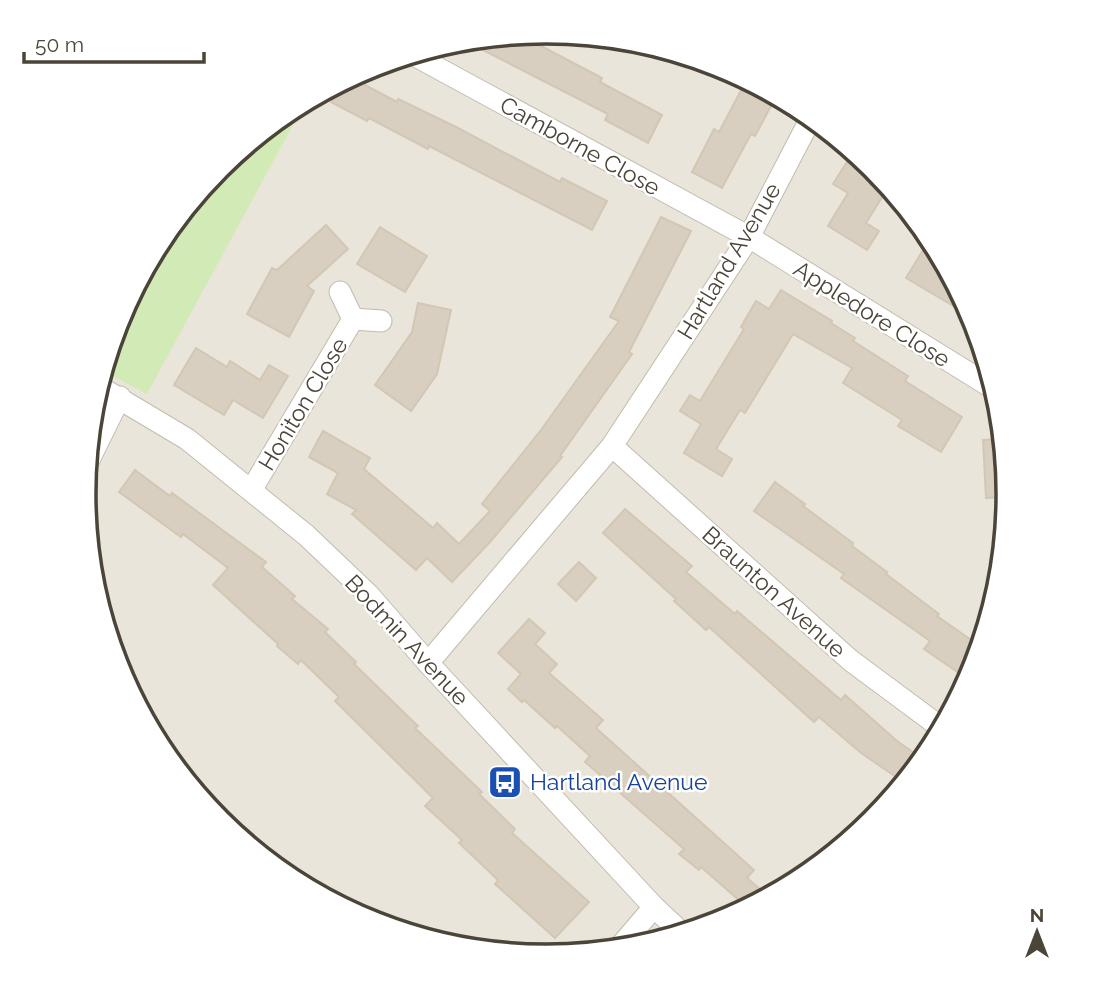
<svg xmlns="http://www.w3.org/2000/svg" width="1093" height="988" font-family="Raleway,sans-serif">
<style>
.residential{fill:#eae5da}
.green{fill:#d2eab5}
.building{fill:#d8cfc1;stroke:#d3c7b4;stroke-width:2}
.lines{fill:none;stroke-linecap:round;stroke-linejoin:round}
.minor-casing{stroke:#c2bbae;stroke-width:23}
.minor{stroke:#fff;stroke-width:21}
.labels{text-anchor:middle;stroke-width:5;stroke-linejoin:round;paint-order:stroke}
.street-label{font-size:23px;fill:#4b4439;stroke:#fff}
.transit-label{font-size:23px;fill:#164399;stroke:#fff;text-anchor:start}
.rim{fill:none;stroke:#4b4439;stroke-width:3.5}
</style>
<rect width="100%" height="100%" fill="#f6f3ec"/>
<!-- residential -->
<circle class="residential" cx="547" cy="494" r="461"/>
<!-- green -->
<path class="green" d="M306,101L147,394L103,371L119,317L162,237L220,167L290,109Z"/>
<!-- building -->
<g class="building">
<path d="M518,34L602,78L600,82L662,115L648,143L605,120L608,114L463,40Z"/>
<path d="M350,77L397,102L398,99L456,127L560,182L562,178L607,201L592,230L429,146L428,149L369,118L367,121L331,102L341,82Z"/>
<path d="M747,79L777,95L755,136L751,134L722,188L692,172L714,129L719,132Z"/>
<path d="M854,151L874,167L889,186L866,223L879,231L867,250L828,226L848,193L833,184Z"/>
<path d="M661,217L691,231L629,352L632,354L560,456L562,457L490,542L452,582L427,558L416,570L352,514L356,510L327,494L338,473L309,457L323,431L370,458L364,469L433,528L437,523L459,544L490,511L482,504L541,430L619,321L610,317Z"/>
<path d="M326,225L348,249L307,286L314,291L289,337L247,314L272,268L277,270Z"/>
<path d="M380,227L427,256L405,292L357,264Z"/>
<path d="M931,237L962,295L955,307L906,278Z"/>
<path d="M781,290L832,321L831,323L855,338L853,341L908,376L905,381L962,417L941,452L898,426L902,420L843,383L852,368L793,334L745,413L740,410L716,449L732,459L722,476L684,453L701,424L680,411L690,395L700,401L744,329L741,327L756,301L769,309Z"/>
<path d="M418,303L451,310L437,374L411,411L375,385L412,332Z"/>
<path d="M196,348L227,367L230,361L260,380L269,365L288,376L263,418L233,400L224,415L174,385Z"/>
<path d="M1004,439L1009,497L986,498L983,440Z"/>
<path d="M135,470L170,496L172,493L266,562L262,567L295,596L292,599L328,629L325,632L356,662L354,664L418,726L415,728L482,792L479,794L515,829L512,833L589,902L555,938L495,884L498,880L459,843L462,840L425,806L433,798L335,701L339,697L301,660L298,664L277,646L278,644L213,585L228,568L183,534L181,537L119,492Z"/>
<path d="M775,482L805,504L803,506L853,543L852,546L887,572L886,574L939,614L937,616L981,647L969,680L924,649L930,641L841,578L844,574L754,511Z"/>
<path d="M625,509L692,566L686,572L735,614L737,611L841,700L845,695L897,741L924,760L905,783L861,753L819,717L814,722L709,627L706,630L674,601L676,599L603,533Z"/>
<path d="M579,562L596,578L576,601L558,584Z"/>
<path d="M529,619L545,633L535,644L557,664L549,673L603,720L596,728L754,870L747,878L769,897L748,908L701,867L699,870L679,854L684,849L585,762L590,756L557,726L555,728L524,700L522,702L508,689L521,674L498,653Z"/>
</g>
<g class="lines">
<!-- minor casing -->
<g class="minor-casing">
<g id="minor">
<path d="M412,54L749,237L996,390"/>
<path d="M340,292L353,319L381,321"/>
<path d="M98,386L187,439L306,535L368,594L428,663L654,907L683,934"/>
<path d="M612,446L850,660L943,729"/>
<path d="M87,464L120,397"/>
<path d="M252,489L353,319"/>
<path d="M428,663L612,446L749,237L812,116"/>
<path d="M618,949L654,907"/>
</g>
</g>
<!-- minor -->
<use href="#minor" class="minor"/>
</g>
<!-- icons -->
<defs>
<g id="bus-square" transform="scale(1.75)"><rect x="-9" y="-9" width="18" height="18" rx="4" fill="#1a4fb4" stroke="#fff"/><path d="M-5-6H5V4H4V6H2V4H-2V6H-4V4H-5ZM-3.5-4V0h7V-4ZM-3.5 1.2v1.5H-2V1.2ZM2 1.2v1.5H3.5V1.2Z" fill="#fff"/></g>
</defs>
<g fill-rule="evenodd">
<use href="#bus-square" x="505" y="782"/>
</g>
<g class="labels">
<!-- street labels -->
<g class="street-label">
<text transform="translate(580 146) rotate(29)" y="8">Camborne Close</text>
<text transform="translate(729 261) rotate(-59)" y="8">Hartland Avenue</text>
<text transform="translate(872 314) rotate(32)" y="8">Appledore Close</text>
<text transform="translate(303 404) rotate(-59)" y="8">Honiton Close</text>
<text transform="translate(774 592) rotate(42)" y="8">Braunton Avenue</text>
<text transform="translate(407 640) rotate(47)" y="8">Bodmin Avenue</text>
</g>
<!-- transit labels -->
<g class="transit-label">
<text x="530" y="790">Hartland Avenue</text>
</g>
</g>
<!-- crop -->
<path d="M0 0H1093V988H0ZM96 494a450 450 0 1 1 900 0a450 450 0 1 1-900 0Z" fill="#fff" fill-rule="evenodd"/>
<path class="rim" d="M96 494a450 450 0 1 1 900 0a450 450 0 1 1-900 0Z"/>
<!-- north arrow -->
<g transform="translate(1037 932)" stroke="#ffffff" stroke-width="5" paint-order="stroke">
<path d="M0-5L12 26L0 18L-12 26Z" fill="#4b4439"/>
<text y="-10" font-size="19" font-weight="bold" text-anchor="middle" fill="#4b4439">N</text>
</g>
<!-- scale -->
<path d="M24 52v10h180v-10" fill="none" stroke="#4b4439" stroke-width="3.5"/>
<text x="35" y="52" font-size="21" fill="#4b4439" stroke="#ffffff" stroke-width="5" paint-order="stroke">50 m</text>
</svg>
